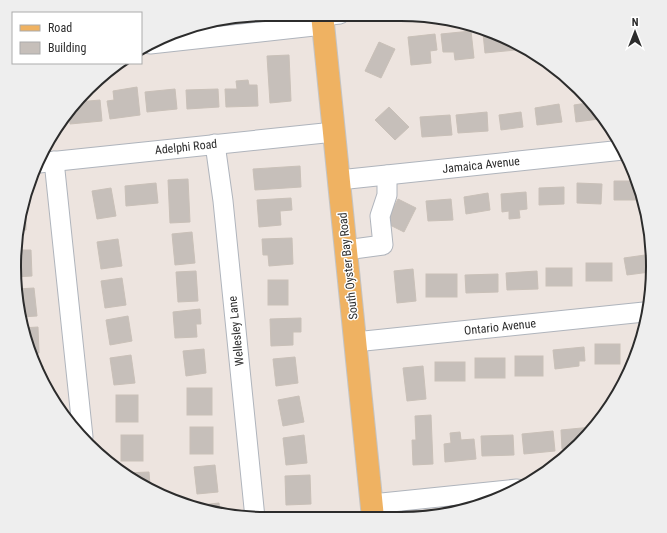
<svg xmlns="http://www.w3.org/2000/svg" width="667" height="533" font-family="'Roboto Condensed',sans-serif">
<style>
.building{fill:#c6bfba;stroke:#c9c0b8}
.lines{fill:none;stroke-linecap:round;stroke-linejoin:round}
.minor-casing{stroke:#afb4bc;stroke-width:21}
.major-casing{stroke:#c4c4c4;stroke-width:24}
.minor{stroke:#fff;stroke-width:19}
.major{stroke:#efb262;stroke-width:22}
.labels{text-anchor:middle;stroke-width:3;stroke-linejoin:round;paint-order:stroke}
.street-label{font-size:12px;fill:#2c2c2c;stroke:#fff}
.rim{fill:none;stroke:#2c2c2c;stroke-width:2}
</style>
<rect width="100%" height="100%" fill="#ede4df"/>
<!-- building -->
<g class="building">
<path d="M261,15L262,23L181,31L201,23Z"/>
<path d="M471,31L474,58L455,60L454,52H443L441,34Z"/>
<path d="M494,32L515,45L516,50L485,53L483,33Z"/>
<path d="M435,34L437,50L430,51L431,63L411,65L408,37Z"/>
<path d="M379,42L395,49L381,78L365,71Z"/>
<path d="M289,55L291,101L270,103L267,56Z"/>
<path d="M248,80L249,85H257L258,106L226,107L225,89H237L236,81Z"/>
<path d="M137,87L140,115L110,119L107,101L114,100L113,91Z"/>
<path d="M175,89L177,109L147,112L145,92Z"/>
<path d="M218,89L219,107L187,109L186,90Z"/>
<path d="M100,100L102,121L70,124L69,113L77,102Z"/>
<path d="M587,103L599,119L576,122L574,105Z"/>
<path d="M559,104L562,122L537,125L535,108Z"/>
<path d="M389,107L409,127L395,140L375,120Z"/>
<path d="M487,112L488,131L458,133L456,115Z"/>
<path d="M521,112L523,127L501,130L499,115Z"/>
<path d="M450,115L452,135L422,137L420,117Z"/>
<path d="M300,166L301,187L255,190L253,169Z"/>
<path d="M188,179L190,222L170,223L168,180Z"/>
<path d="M614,181H634L639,200H614Z"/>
<path d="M156,183L158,203L126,206L125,186Z"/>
<path d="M577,183L602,184L601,204L577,203Z"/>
<path d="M564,187V204L539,205V188Z"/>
<path d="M111,188L116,216L97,219L92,191Z"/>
<path d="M526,192L527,209L519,210L520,218L509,219V211L502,212L501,194Z"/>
<path d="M488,193L490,210L466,214L464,197Z"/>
<path d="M291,198L292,210L280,211L281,225L259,227L257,200Z"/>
<path d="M23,199H26V230H19Z"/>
<path d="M398,199L416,208L404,232L386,223Z"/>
<path d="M451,199L453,220L428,221L426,201Z"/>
<path d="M192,232L195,263L175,265L172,234Z"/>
<path d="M292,238L293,264L269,266L268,255H263L262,239Z"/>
<path d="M118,239L122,266L101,269L97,242Z"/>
<path d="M16,250H31L32,276L15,277L14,266Z"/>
<path d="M652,254L650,272L627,275L624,258Z"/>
<rect x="586" y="263" width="26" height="18"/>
<rect x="546" y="268" width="26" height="18"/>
<path d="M413,269L416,301L397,303L394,271Z"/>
<path d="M196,271L198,301L178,302L176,272Z"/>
<path d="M537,271L538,289L507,290L506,273Z"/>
<rect x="426" y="274" width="31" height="23"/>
<path d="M498,274V292L466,293L465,275Z"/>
<path d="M122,278L126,305L105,308L101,281Z"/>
<rect x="268" y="280" width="20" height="25"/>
<path d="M34,288L37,316L21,317L17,289Z"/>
<path d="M200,309L201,324H196L197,337L175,338L173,312Z"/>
<path d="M128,316L132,341L110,345L106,320Z"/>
<path d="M301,318V332H293V345L271,346L270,319Z"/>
<path d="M38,327L39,353L31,354L22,328Z"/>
<path d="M635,343H640L635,356Z"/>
<rect x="595" y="344" width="25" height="20"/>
<path d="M584,347L585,361H579V366L555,369L553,350Z"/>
<path d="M204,349L206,373L186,376L183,351Z"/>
<path d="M131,355L135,383L114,385L110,358Z"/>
<rect x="515" y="356" width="28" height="20"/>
<path d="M295,357L298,383L276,386L273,359Z"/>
<rect x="475" y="358" width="30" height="20"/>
<rect x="435" y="362" width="30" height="19"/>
<path d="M36,366H43L44,384L40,378Z"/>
<path d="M423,366L426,399L407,401L403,368Z"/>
<rect x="187" y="388" width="25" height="27"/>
<rect x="116" y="395" width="22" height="27"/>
<path d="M299,396L304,422L283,426L278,400Z"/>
<path d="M431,415L433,464L413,465L412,440H416L415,416Z"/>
<rect x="190" y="427" width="23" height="27"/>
<path d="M592,427L590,433L570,449H562L561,430Z"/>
<path d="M553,431L555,451L524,454L522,434Z"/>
<path d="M460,432L461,440L474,439L476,459L445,462L444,444L451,443L450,433Z"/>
<rect x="121" y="435" width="22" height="26"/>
<path d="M304,435L307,463L286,465L283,438Z"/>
<path d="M513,435L514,455L482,456L481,436Z"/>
<path d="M215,465L218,492L197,494L194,467Z"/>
<path d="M149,472L150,485L125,473Z"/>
<path d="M310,475L311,504L286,505L285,476Z"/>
<path d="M219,503L220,514L201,510L192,506Z"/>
<rect x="291" y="515" width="24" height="3"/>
</g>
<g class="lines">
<!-- minor casing -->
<g class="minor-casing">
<g id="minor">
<path d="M322,16L340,14"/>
<path d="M150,44L323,25"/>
<path d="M215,144L223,201L255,518"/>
<path d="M54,161L83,437"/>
<path d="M39,163L334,132"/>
<path d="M339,180L623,150"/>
<path d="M346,250L383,245L380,216L387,195V175"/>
<path d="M355,342L644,312"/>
<path d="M372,504L517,489"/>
</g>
</g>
<!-- major casing -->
<g class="major-casing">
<path id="major" d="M322,14L373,518"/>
</g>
<!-- minor -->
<use href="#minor" class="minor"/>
<!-- major -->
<use href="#major" class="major"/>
</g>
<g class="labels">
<!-- street labels -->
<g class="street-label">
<text transform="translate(186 147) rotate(-6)" y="4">Adelphi Road</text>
<text transform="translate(481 165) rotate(-6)" y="4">Jamaica Avenue</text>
<text transform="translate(348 266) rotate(-96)" y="4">South Oyster Bay Road</text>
<text transform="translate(500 327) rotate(-6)" y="4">Ontario Avenue</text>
<text transform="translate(236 331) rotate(-96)" y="4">Wellesley Lane</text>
</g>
</g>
<!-- crop -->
<path d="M0 0H667V533H0ZM266 21H401A245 245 0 0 1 646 266V267A245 245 0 0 1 401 512H266A245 245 0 0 1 21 267V266A245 245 0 0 1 266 21Z" fill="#eee" fill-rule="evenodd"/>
<path class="rim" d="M266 21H401A245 245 0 0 1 646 266V267A245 245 0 0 1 401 512H266A245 245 0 0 1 21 267V266A245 245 0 0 1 266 21Z"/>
<!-- legend -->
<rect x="12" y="12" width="130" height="52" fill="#ffffff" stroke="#ababab"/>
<rect x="20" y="25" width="20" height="6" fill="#efb262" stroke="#ababab"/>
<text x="48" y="32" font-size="12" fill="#2c2c2c">Road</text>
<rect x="20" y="42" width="20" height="12" fill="#c6bfba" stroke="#ababab"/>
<text x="48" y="52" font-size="12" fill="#2c2c2c">Building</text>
<!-- north arrow -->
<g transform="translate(635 32)" stroke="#ffffff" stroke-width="3" paint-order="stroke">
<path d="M0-3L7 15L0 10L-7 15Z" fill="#2c2c2c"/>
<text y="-6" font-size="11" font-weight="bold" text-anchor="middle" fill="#2c2c2c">N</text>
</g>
</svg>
